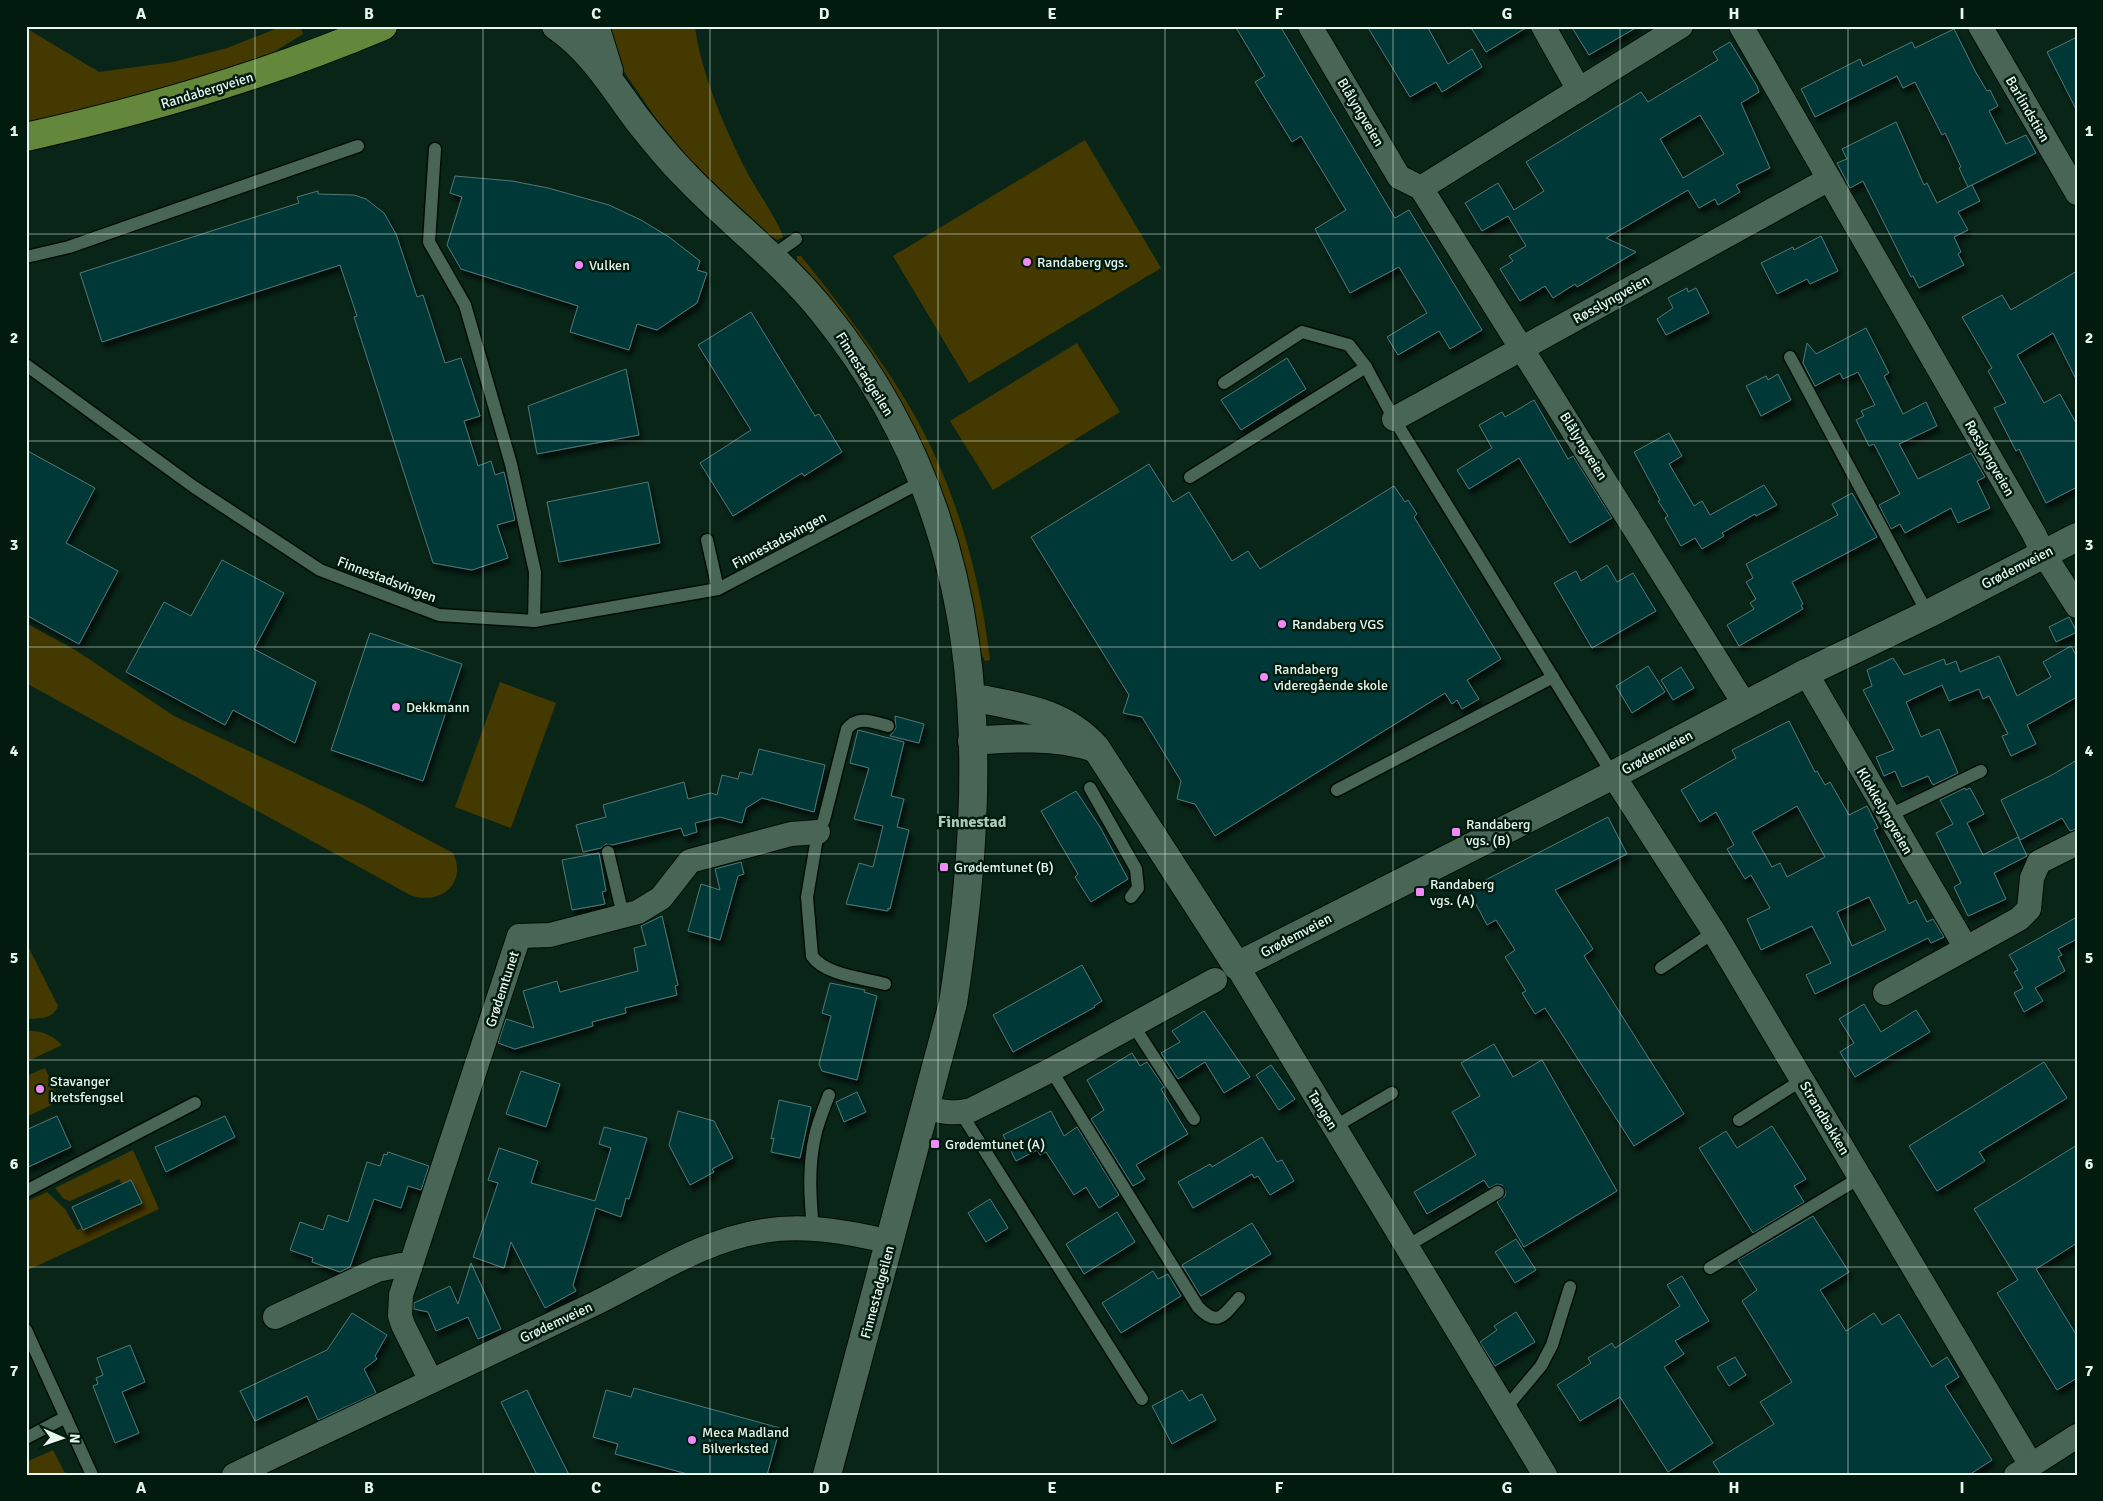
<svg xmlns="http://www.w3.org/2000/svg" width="2103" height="1501" font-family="Signika,sans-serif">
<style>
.green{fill:#443900}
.building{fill:#003939;stroke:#527776;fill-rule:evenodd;filter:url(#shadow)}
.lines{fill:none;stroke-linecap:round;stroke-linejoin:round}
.service-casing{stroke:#000d04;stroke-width:15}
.minor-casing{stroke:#000d04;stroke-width:26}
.secondary-casing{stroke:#000d04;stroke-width:30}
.trunk-casing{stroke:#000d04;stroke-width:30}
.service{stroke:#486556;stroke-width:12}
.minor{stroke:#486556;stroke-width:24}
.secondary{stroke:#486556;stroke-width:28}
.trunk{stroke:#63883b;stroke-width:28}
.grid{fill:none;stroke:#e7f7ee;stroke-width:1;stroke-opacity:0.55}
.poi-dot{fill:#f08bf6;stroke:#011b0f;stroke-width:2}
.labels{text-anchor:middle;stroke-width:5;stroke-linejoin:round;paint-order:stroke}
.street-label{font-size:14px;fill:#e7f7ee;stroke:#011b0f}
.poi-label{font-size:14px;fill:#e7f7ee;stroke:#011b0f;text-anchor:start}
.quarter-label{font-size:16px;font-weight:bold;fill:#abcbb9;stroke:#011b0f}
.neatline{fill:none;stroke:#e7f7ee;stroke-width:2}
.grid-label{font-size:16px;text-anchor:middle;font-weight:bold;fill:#e7f7ee}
</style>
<defs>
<filter id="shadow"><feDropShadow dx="3" dy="5.5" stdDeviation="2.5" flood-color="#0009"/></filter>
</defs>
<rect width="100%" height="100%" fill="#082518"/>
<!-- green -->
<g class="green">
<path d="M283,26H300L303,34L274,52L230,71L26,125V28L99,72L173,62L227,48Z"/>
<path d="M608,26H695C700,71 727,134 748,174C755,187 781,226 783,237L777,240L771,236L694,165L655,117L625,73L614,52Z"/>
<path d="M1085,140L1161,268L969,383L893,256Z"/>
<path d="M797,256H801C841,306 880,356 912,411C955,486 980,573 990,660L985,661L981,653L969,585L954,526L929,464L797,264Z"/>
<path d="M1077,343L1120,412L993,490L950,421Z"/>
<path d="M26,623L77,651L174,716L363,805L453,853C468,884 439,906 410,895L26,683Z"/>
<path d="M500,682L556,703L511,828L455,807Z"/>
<path d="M26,942L58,1006C53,1020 39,1018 26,1019Z"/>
<path d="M26,1031C41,1030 52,1035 62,1045L26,1062Z"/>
<path d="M45,1068L60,1101L26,1117V1076Z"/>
<path d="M133,1150L159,1209L26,1271V1202L47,1192L65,1209L77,1230L82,1228L83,1230L142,1203L131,1180L122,1184L119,1179L70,1201L64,1199L55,1188Z"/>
<path d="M53,1450L66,1475H26V1462Z"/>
</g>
<!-- building -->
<g class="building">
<path d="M1235,26H1280L1395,218L1409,210L1482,330L1450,349L1439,331L1398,355L1387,337L1427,313L1399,267L1350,293L1315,229L1346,210L1301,136L1292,142L1255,82L1265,76Z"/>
<path d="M1367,26H1427L1448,64L1472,49L1482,67L1442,92L1436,82L1410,97Z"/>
<path d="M1470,26H1529L1486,52Z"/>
<path d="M1571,26H1639L1589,55Z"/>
<path d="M1954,29L1975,71L1987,91L1990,90L1998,106L1989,111L2006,144L2026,135L2036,153L1968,187L1959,168L1961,167L1945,133L1942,135L1915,82L1903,88L1897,76L1815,117L1801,89L1860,59L1863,66L1912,42L1915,48Z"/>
<path d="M2077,37V111L2047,52Z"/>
<path d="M1730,42L1757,86L1759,92L1741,103L1770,168L1736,185L1740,192L1718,205L1715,199L1699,208L1688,190L1606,238L1636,252L1577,287L1575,284L1553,298L1545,286L1520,301L1500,269L1513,261L1509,256L1526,246L1508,216L1482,231L1465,203L1498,183L1514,210L1544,191L1526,162L1641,92L1648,102L1718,60L1713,52ZM1700,115L1724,154L1683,178L1660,139Z"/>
<path d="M1896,122L1924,185L1927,183L1937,203L1972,185L1980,201L1958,212L1968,230L1954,237L1961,252L1958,254L1964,265L1919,288L1913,276L1911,277L1863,181L1850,188L1837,163L1847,159L1842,149Z"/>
<path d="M455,176L512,181L548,188L609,205L641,220L669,237L700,261L697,270L707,273L697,303L657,330L637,324L629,350L570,332L578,306L461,269L447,245L462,197L450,193Z"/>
<path d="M318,191V194L354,195L366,199L384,213L396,234L417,297L423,295L445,363L461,358L480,416L464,421L478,466L491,461L495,475L504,472L509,493L515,520L497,525L508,558L472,570L433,563L354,317L357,316L340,265L102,342L80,273L299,203L297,197Z"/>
<path d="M1821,236L1838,271L1810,284L1807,279L1777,294L1761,263L1793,247L1794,250Z"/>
<path d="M2077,271V381L2053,333L2017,355L2044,403L2060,394L2077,425V487L2046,503L2019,449L2016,451L1994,408L2006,403L1988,371L1992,368L1962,317L2002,295L2011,310Z"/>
<path d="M1687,288L1688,292L1696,288L1709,313L1666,335L1657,319L1673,308L1668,298Z"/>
<path d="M751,312L815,416L819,414L842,452L804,476L802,473L733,516L700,463L751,430L698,345Z"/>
<path d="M1866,328L1889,373L1884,376L1903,414L1926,402L1937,426L1899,444L1918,479L1971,453L1985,477L1977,481L1990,508L1958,523L1951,508L1905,533L1900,524L1891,529L1879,505L1900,494L1874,444L1869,446L1856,420L1864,416L1861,411L1875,405L1858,372L1843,379L1840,373L1815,386L1803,363L1807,343L1816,354Z"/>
<path d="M1287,358L1306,389L1241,430L1221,400Z"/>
<path d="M626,369L639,435L537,454L528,406Z"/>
<path d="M1778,374L1791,400L1761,416L1746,386L1766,376L1768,380Z"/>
<path d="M1534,400L1568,459L1573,456L1612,518L1570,543L1519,458L1469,489L1457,470L1492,448L1479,425L1502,412L1505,417Z"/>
<path d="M1669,433L1682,456L1669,464L1694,506L1702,501L1710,515L1764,485L1777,505L1756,516L1755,514L1722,533L1724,536L1702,549L1695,538L1681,546L1665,518L1668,516L1658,501L1660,500L1634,452Z"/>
<path d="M26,450L95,488L66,543L118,571L79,644L26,615Z"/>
<path d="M1149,464L1173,502L1189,492L1232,561L1248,551L1260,569L1394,486L1405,502L1408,500L1417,514L1414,517L1501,659L1467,680L1479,699L1462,709L1457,700L1452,704L1445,693L1215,836L1195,804L1177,799L1181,781L1142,717L1123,713L1129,695L1031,537Z"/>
<path d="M648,482L660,543L559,562L547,502Z"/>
<path d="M1852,493L1877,537L1792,582L1803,604L1801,605L1803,609L1739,646L1727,625L1754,609L1750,603L1756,599L1746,582L1753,578L1746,564L1838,515L1832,504Z"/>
<path d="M222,560L284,593L254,649L316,682L295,743L233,710L225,725L126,672L164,602L191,616Z"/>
<path d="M1607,565L1617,582L1633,573L1656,611L1592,648L1554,583L1576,571L1581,581Z"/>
<path d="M2069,617L2077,632L2056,642L2049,627Z"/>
<path d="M370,633L462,664L423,781L331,750Z"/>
<path d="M2071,646L2077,657V697L2027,725L2036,744L2011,756L2002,736L2008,734L1989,696L1983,699L1979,689L1949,701L1942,685L1906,702L1921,737L1939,729L1958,773L1933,785L1928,776L1902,787L1895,771L1884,776L1876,757L1894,750L1863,690L1872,686L1867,670L1893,658L1904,675L1944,659L1946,665L1956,661L1960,672L1999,656L2017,696L2051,677L2043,662Z"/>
<path d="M1648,666L1665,692L1632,713L1616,686Z"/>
<path d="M1681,667L1694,688L1673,700L1661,680Z"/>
<path d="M895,716L924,724L919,743L890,736L896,728Z"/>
<path d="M1789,721L1815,772L1817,771L1825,785L1830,782L1849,815L1867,806L1878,828L1874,830L1909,904L1916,900L1927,922L1933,919L1944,937L1931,943L1928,938L1815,994L1806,975L1831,963L1812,926L1761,950L1747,919L1770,908L1751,875L1745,879L1727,849L1734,845L1716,812L1700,822L1681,790L1736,758L1732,750ZM1797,806L1825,857L1787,877L1780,863L1772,867L1752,832ZM1869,897L1886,930L1852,946L1837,912Z"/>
<path d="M858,730L904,742L891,796L904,799L897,827L909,830L890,909L888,908V911L846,904L859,863L873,867L883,826L854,819L869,768L850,763Z"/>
<path d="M759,749L825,765L814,812L762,798L746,808L742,823L720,817L695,823L697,832L684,836L681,828L612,845L606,844L601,848L583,852L576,825L606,817L603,805L684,782L688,799L711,793L717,795L722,775L738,779L740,772L752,775Z"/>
<path d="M2077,760V829L2070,831L2062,818L2020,840L2001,800L2052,775Z"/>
<path d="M1965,788L1966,790L1970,788L1984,814L1967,823L1983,855L2018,837L2027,856L1994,873L2006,899L1968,916L1954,887L1961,883L1936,833L1953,824L1940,800Z"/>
<path d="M1076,791L1100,827L1128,879L1091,902L1075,877L1078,874L1041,811Z"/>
<path d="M1608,817L1627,854L1555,890L1593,949L1584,956L1684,1114L1634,1146L1545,1008L1535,1014L1522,993L1526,991L1505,957L1515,950L1496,920L1487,925L1468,889Z"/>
<path d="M599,853L606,891L602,892L605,904L572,910L562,860Z"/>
<path d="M741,862L744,874L738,876L720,940L688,931L701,884L720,890L715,869Z"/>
<path d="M662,916L678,985L675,986L677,995L625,1008L626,1013L592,1022L593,1026L515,1049L498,1043L506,1019L534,1028L523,991L557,981L560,992L638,971L634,948L646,945L641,926Z"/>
<path d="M2077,917V939L2058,949L2062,955L2058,957L2065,971L2035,988L2043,1001L2024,1012L2014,993L2023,988L2014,972L2018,970L2009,955Z"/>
<path d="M1082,965L1102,1001L1094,1006L1095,1007L1013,1052L993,1015Z"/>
<path d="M830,983L865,990L864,992L877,996L857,1080L822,1071L819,1064L831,1016L822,1013Z"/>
<path d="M1864,1004L1881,1032L1916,1010L1930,1032L1855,1077L1840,1052L1854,1043L1839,1019Z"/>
<path d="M1204,1011L1250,1077L1224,1093L1205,1062L1178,1079L1161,1053L1180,1042L1172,1031Z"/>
<path d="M1494,1044L1513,1077L1542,1060L1617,1191L1524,1247L1497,1202L1505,1196L1506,1192L1502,1185L1497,1184L1489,1188L1484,1180L1427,1214L1414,1192L1476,1155L1452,1112L1480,1096L1461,1063Z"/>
<path d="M1132,1053L1140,1066L1147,1062L1164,1087L1161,1089L1188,1134L1136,1165L1145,1179L1133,1186L1091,1119L1104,1110L1087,1080Z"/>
<path d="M2044,1062L2067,1098L1979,1152L1985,1161L1937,1191L1909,1146Z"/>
<path d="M1271,1065L1295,1099L1279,1110L1256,1075Z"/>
<path d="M521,1071L560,1084L546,1127L506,1114Z"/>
<path d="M857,1092L866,1112L844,1122L836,1102Z"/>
<path d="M779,1100L811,1107L800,1158L771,1152L774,1138L771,1139Z"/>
<path d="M678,1111L714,1121L733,1158L712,1169L714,1172L690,1185L669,1145Z"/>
<path d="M1051,1111L1064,1136L1077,1127L1119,1195L1099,1208L1086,1187L1074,1195L1046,1152L1040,1155L1037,1150L1016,1161L1003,1135Z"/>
<path d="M57,1116L71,1147L26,1168V1130Z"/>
<path d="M225,1116L235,1137L166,1172L155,1147Z"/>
<path d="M1772,1126L1806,1179L1794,1186L1804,1202L1753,1233L1699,1148L1726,1131L1737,1148Z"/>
<path d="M604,1127L647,1138L629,1199L626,1198L621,1217L596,1208L573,1285L576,1291L545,1308L511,1242L504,1268L473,1257L498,1183L488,1180L499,1148L538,1161L531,1183L595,1201L611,1148L599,1144Z"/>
<path d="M1262,1137L1277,1162L1282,1160L1294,1181L1270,1195L1258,1176L1254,1178L1252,1174L1193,1208L1178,1182L1210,1164L1212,1167Z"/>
<path d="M2077,1145V1243L2036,1269L2077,1336V1378L2057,1390L1997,1293L2018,1280L1974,1209Z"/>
<path d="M388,1152L429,1166L421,1190L408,1186L401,1208L374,1199L350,1267L340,1272L312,1262L313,1258L290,1250L300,1222L323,1230L328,1215L348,1222L367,1162L380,1166L384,1154L387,1155Z"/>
<path d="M131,1180L142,1203L83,1230L72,1207Z"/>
<path d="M990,1199L1008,1228L986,1242L968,1213Z"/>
<path d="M1117,1212L1135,1242L1084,1274L1066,1244Z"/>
<path d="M1813,1216L1849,1272L1820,1290L1846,1331L1874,1313L1882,1325L1899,1314L1932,1367L1947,1357L1959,1377L1945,1386L1992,1460L1969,1475H1721L1713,1462L1774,1424L1760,1402L1792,1382L1742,1301L1757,1290L1738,1260Z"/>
<path d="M1252,1223L1271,1254L1201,1296L1182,1265Z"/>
<path d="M1516,1239L1536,1270L1515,1283L1495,1252Z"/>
<path d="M471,1263L501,1329L478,1339L468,1317L436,1331L428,1312L414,1309V1303L450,1286L458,1304Z"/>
<path d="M1153,1271L1158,1279L1168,1274L1181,1296L1121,1333L1102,1303Z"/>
<path d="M1682,1276L1709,1321L1675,1341L1684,1354L1664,1367L1713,1443L1668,1472L1620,1397L1580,1421L1557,1385L1591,1363L1588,1358L1612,1343L1615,1348L1680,1306L1667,1285Z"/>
<path d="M1516,1312L1535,1342L1495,1366L1480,1342L1497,1330L1494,1326Z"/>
<path d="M352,1313L387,1335L375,1356L377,1359L364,1369L376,1393L318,1420L307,1396L255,1421L240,1391L327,1350Z"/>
<path d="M130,1345L145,1382L122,1392L139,1433L115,1443L93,1386L98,1384L96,1378L103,1375L97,1358Z"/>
<path d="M1735,1357L1746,1375L1729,1386L1717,1367Z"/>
<path d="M634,1388L780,1428L767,1475H691L615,1454L618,1444L593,1437L606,1390L631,1397Z"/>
<path d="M527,1390L538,1413L569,1475H537L501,1402Z"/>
<path d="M1182,1390L1189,1401L1202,1394L1216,1420L1172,1444L1152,1406Z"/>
</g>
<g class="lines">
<!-- service casing -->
<g class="service-casing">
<g id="service">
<path d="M435,149L429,242L465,305L511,464L535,572L534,621"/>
<path d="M772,256L796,239"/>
<path d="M26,257L69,247L358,146"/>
<path d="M1790,357L1928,614"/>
<path d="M26,365L194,487L320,570L439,615L534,621L718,589L923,481"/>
<path d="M1224,383L1302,332L1349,345L1366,367L1394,419L1613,775"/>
<path d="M1190,477L1366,367"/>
<path d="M707,540L718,589"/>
<path d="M1090,788L1136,869L1138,888L1131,897"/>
<path d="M1337,790L1553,677"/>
<path d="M1888,816L1981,771"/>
<path d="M608,852L623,915"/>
<path d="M1661,968L1714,932"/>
<path d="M885,984C863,978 825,975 812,956L807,897L818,832L824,820L847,729C858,715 873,722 888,726"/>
<path d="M1133,1025L1194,1119"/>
<path d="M1051,1070L1198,1307C1218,1328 1224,1315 1239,1298"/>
<path d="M961,1113L1142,1399"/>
<path d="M1739,1120L1802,1080"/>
<path d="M1334,1127L1392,1093"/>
<path d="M26,1191L195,1103"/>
<path d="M813,1229C810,1197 808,1167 815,1136C818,1122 824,1108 829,1095"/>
<path d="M1407,1246L1498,1192"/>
<path d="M1710,1268L1861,1177"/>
<path d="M26,1330L92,1475"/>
<path d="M1505,1409L1541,1366L1552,1345L1570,1287"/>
<path d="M26,1438L66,1417"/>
</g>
</g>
<!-- minor casing -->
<g class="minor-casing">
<g id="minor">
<path d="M1310,26L1399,177L1421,188L1745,705"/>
<path d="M1543,26L1579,90"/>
<path d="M1741,26L2034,534L2043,553L2077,606"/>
<path d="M1980,26L2077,193"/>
<path d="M1421,188L1681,26"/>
<path d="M1394,419L1829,179"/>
<path d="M1806,673L1966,948"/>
<path d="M1613,775L1714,932L2031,1465"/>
<path d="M1237,966L1545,1475"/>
<path d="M1885,993L2019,919L2029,909L2032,878L2039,862L2077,843"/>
<path d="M925,1108C941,1111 955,1115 971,1110L1051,1070L1215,980"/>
<path d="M275,1317L377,1270L401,1265L410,1268"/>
<path d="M431,1381L403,1325L400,1316L401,1295L519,936L550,935L638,912L661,898L690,861L791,834L818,832"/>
<path d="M234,1475C354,1418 474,1361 594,1304C650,1277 700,1241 763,1231C806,1224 849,1232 890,1242"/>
<path d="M2016,1475L2077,1436"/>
</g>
</g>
<!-- secondary casing -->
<g class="secondary-casing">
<g id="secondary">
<path d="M556,26C591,50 612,85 637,119C652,138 667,157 684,174C729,222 783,261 824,313C990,518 991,755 953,1003L827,1475"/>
<path d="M595,26L609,71"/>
<path d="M971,697C1019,707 1062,710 1096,748L1237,966L1613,775L1806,673L1928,614L2077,537"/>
<path d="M972,741C1013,738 1055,735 1095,748"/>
</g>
</g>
<!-- trunk casing -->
<g class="trunk-casing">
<path id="trunk" d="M26,137C148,110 267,75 383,26"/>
</g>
<!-- service -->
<use href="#service" class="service"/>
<!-- minor -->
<use href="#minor" class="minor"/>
<!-- secondary -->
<use href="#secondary" class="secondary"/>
<!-- trunk -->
<use href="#trunk" class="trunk"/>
</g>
<!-- grid -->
<path class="grid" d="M255,26V1475M483,26V1475M710,26V1475M938,26V1475M1165,26V1475M1393,26V1475M1620,26V1475M1848,26V1475M26,234H2077M26,441H2077M26,647H2077M26,854H2077M26,1060H2077M26,1267H2077"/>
<!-- markers -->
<g class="poi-dot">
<circle cx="1027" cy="262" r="5"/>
<circle cx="579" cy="265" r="5"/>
<circle cx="1282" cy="624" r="5"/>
<circle cx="1264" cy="677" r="5"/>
<circle cx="396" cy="707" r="5"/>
<rect x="1451" y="827" width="10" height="10" rx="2.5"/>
<rect x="939" y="862" width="10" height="10" rx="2.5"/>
<rect x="1415" y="887" width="10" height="10" rx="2.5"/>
<circle cx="40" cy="1089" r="5"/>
<rect x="930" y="1139" width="10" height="10" rx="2.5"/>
<circle cx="692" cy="1440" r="5"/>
</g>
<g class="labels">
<!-- street labels -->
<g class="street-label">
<text transform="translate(207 90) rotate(-17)" y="5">Randabergveien</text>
<text transform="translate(2028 109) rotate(60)" y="5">Barlindstien</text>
<text transform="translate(1361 112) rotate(59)" y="5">Blålyngveien</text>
<text transform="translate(1611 299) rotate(-29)" y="5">Røsslyngveien</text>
<text transform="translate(865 374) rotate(58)" y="5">Finnestadgeilen</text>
<text transform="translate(1584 446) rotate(58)" y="5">Blålyngveien</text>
<text transform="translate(1990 458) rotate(60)" y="5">Røsslyngveien</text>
<text transform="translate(779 540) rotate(-28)" y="5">Finnestadsvingen</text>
<text transform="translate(2017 567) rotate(-27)" y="5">Grødemveien</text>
<text transform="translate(387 579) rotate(21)" y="5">Finnestadsvingen</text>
<text transform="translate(1657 752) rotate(-28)" y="5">Grødemveien</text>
<text transform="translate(1885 811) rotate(60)" y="5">Klokkelyngveien</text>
<text transform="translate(1296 935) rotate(-28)" y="5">Grødemveien</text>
<text transform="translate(502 989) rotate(-72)" y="5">Grødemtunet</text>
<text transform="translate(1323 1110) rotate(58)" y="5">Tangen</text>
<text transform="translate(1825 1118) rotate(59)" y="5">Strandbakken</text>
<text transform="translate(877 1292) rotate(-75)" y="5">Finnestadgeilen</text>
<text transform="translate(556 1322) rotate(-25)" y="5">Grødemveien</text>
</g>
<!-- poi labels -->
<g class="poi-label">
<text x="1037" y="267">Randaberg vgs.</text>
<text x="589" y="270">Vulken</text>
<text x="1292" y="629">Randaberg VGS</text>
<text x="1274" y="674">Randaberg<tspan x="1274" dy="16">videregående skole</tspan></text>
<text x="406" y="712">Dekkmann</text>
<text x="1466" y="829">Randaberg<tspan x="1466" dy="16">vgs. (B)</tspan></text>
<text x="954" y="872">Grødemtunet (B)</text>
<text x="1430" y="889">Randaberg<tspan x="1430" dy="16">vgs. (A)</tspan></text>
<text x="50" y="1086">Stavanger<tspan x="50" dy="16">kretsfengsel</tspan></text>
<text x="945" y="1149">Grødemtunet (A)</text>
<text x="702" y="1437">Meca Madland<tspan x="702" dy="16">Bilverksted</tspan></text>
</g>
<!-- quarter labels -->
<g class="quarter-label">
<text x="972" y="827">Finnestad</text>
</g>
</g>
<!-- border -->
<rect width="2103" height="1501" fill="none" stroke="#011b0f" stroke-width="55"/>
<!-- north arrow -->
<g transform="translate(62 1438) rotate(92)" stroke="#011b0f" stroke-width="4" paint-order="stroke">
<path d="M0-4L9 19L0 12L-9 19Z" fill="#e7f7ee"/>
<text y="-8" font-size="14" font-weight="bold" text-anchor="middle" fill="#e7f7ee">N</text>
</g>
<rect x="28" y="28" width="2048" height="1446" class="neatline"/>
<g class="grid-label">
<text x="141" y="19">A</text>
<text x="369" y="19">B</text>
<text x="596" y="19">C</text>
<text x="824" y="19">D</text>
<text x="1052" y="19">E</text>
<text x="1279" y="19">F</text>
<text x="1507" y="19">G</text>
<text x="1734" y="19">H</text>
<text x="1962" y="19">I</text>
<text x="14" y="136">1</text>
<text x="2089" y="136">1</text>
<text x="14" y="343">2</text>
<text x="2089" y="343">2</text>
<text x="14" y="550">3</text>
<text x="2089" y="550">3</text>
<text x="14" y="756">4</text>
<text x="2089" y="756">4</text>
<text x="14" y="963">5</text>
<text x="2089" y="963">5</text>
<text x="14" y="1169">6</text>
<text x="2089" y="1169">6</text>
<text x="14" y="1376">7</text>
<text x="2089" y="1376">7</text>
<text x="141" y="1493">A</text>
<text x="369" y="1493">B</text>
<text x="596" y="1493">C</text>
<text x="824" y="1493">D</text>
<text x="1052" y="1493">E</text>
<text x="1279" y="1493">F</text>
<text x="1507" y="1493">G</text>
<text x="1734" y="1493">H</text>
<text x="1962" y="1493">I</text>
</g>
</svg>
